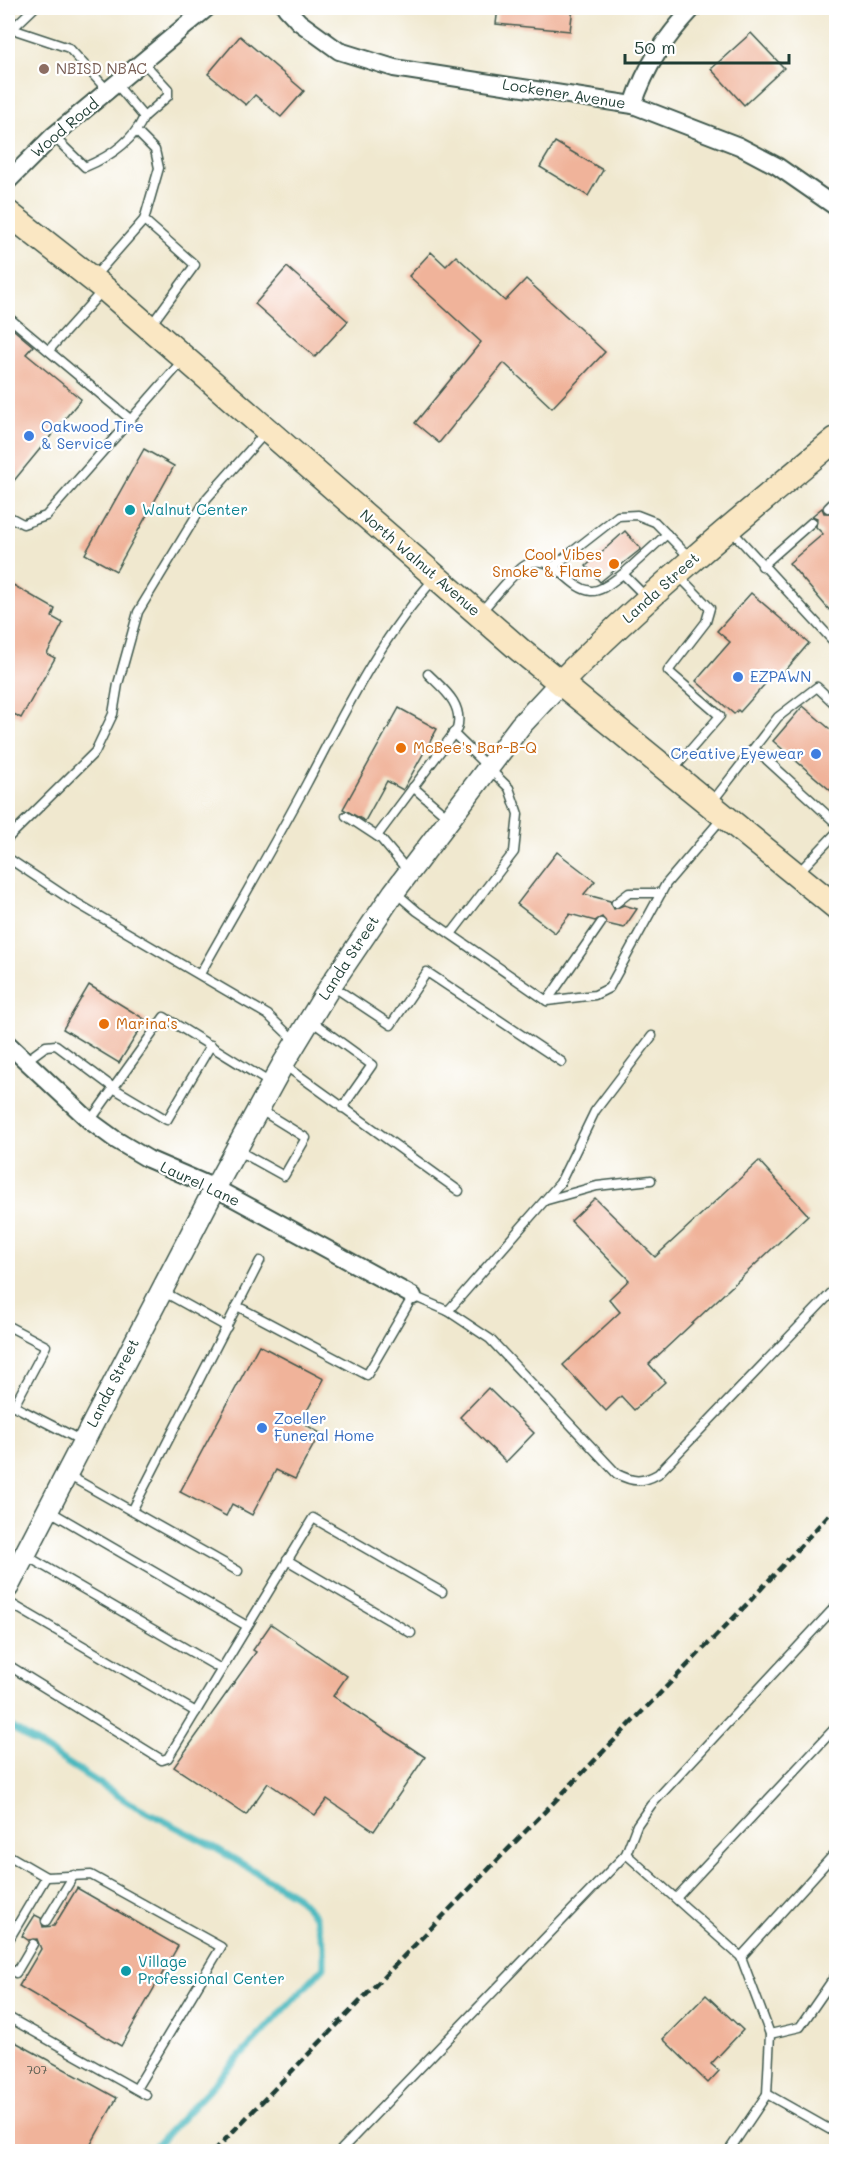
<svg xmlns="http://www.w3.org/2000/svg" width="844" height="2159" font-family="Mali,sans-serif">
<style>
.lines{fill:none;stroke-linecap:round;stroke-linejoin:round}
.stream{stroke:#47b7bd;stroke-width:7}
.building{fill:#f0b39a}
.service-casing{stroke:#3e574b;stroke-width:11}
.minor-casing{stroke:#3e574b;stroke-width:20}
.tertiary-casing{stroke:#3e574b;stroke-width:24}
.secondary-casing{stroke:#3e574b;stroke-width:27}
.service{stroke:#fff;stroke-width:8}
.minor{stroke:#fff;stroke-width:16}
.tertiary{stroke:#fff;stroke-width:21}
.secondary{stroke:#fae7c3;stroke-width:24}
.rail{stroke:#1f3d34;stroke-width:4.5;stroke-dasharray:9 4.5;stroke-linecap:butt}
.education-dot{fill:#8d6e63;stroke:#fff;stroke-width:2}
.shop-dot{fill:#3f7fe0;stroke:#fff;stroke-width:2}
.culture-dot{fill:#0f9aa8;stroke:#fff;stroke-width:2}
.food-dot{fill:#e8710a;stroke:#fff;stroke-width:2}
.labels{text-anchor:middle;stroke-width:4.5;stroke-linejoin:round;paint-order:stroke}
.number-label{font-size:12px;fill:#535a4e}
.education-label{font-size:15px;fill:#785e54;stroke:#fff;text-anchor:start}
.street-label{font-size:15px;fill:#1f3d34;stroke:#fff}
.shop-label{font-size:15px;fill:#366cbe;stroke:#fff;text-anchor:start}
.culture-label{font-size:15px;fill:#0d838f;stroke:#fff;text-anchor:start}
.food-label{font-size:15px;fill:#c56008;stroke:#fff;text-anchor:start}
</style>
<rect width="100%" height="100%" fill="#fff"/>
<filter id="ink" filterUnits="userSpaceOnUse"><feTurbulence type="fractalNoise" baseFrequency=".0167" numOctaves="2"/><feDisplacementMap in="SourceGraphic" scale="12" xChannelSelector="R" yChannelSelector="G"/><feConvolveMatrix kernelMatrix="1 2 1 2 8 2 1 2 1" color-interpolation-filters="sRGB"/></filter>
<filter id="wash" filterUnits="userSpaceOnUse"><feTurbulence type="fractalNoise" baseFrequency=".008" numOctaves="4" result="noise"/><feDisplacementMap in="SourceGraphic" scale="24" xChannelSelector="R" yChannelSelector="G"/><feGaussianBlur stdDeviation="1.35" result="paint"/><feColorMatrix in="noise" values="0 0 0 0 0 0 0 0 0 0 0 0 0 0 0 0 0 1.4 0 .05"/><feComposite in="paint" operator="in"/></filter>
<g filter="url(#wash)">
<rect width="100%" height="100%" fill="#f0e8cf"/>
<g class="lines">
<!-- stream -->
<path class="stream" d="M8,1725L130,1803L207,1843L296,1896L315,1916L324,1944V1967L150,2152"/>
</g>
<g id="blocks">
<!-- building -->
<g class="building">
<path d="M498,8H573L570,31L496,24Z"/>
<path d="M751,33L784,68L744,105L711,69Z"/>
<path d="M240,36L304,91L281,117L255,95L246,105L208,74Z"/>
<path d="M555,142L603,170L588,196L540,167Z"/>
<path d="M431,252L446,266L456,256L505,301L526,279L605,352L552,408L504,363L439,443L415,423L481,342L409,276Z"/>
<path d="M287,267L348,321L315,357L255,304Z"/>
<path d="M8,325L33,346L26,354L81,399L8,488Z"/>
<path d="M144,449L174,466L116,571L85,554Z"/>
<path d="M822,508L824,513H832L837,518V619L789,563L823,534L816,527L817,518L812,516Z"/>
<path d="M625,531L641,549L600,582L586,566Z"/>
<path d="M8,582L55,609L52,617L63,623L47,654L55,658L21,718L8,711Z"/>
<path d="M751,593L809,643L779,678L774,674L740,712L738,710L734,714L696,681L730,642L717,631Z"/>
<path d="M803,706L837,735V796L773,741Z"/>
<path d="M399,708L437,729L403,790L387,781L365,821L343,809Z"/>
<path d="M557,852L595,881L584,894L610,901L614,909L624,905L637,909L624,928L607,924L602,917L595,921L570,914L555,933L517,904Z"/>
<path d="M89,985L146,1020L119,1063L63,1029Z"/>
<path d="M759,1161L808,1215L649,1364L665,1382L634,1410L621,1396L606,1411L563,1365L620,1312L609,1299L629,1280L571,1221L595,1198L655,1257Z"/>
<path d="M259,1345L324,1379L301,1422L320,1433L295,1479L276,1470L252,1515L232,1504L226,1516L180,1492Z"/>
<path d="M488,1388L534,1433L506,1462L460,1417Z"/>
<path d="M271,1624L347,1676L333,1696L425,1757L374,1831L327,1799L315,1815L268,1783L246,1815L174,1767L256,1652L253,1650Z"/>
<path d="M77,1888L178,1946L121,2046L19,1986L41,1949L37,1939L28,1940L22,1936L35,1915L41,1918L43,1927L54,1926Z"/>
<path d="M706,1995L743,2030L711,2064L719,2071L708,2083L663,2039Z"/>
<path d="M8,2038L117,2098L87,2151H8Z"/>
</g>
</g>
</g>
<g filter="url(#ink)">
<use href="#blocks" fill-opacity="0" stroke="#3e574b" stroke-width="1.5"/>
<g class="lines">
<!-- service casing -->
<g class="service-casing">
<g id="service">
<path d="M34,8L12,29L69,48L108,91"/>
<path d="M143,62L168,89V96L144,117"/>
<path d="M53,136L85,167C109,157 133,141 144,117L117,85"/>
<path d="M144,220L195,265L151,325"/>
<path d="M94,277L144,220L159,168L155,150L137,132"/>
<path d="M8,317L130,419"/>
<path d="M49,350L103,290"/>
<path d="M828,508L836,500"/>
<path d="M8,516L23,524L46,516L184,359"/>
<path d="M731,530L836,644"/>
<path d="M554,566L618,516L637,515L655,522L691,559"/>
<path d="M762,566L812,522"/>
<path d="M623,574L667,534"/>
<path d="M481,612C491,601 518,566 530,563C557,555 567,588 591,591C602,592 615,579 623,574L646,597"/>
<path d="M755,749L836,823"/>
<path d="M673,770L720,716L668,671L706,622L710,608L678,575"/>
<path d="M413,787L449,818"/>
<path d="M712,802L778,717L817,687L836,705"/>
<path d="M346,816L381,839L408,871"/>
<path d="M377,836L457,729C464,704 443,689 428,674"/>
<path d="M8,838L95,752L113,714L118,684L138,612L207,498L265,433"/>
<path d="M8,858L68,898L268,1015L295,1041"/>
<path d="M798,873L836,833"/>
<path d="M395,892L417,911L547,1001L595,995L609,988L666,884L723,817"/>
<path d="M616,903L629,893H661"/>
<path d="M451,934L514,852L518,814L509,788L453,733"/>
<path d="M200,974C236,910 273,847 307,783C345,711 380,638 435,578"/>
<path d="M331,985L391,1025L427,972L562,1062"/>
<path d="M547,1001L601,923"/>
<path d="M310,1020L372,1065L342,1108"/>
<path d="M27,1060L46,1046L56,1045L115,1089L167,1120L211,1045"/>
<path d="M283,1064L459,1191"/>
<path d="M90,1121L164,1017L272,1084"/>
<path d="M237,1150L284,1176L306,1138L259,1109"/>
<path d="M547,1200L597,1186L651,1180"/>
<path d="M162,1291L227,1327"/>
<path d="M237,1306L367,1375L413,1296L448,1311L490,1339L617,1474C633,1482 642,1483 658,1474L836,1288"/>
<path d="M448,1311L560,1183L595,1111L652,1036"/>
<path d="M8,1326L46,1346L14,1406L82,1441"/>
<path d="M66,1474L238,1571"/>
<path d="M48,1510L247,1626"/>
<path d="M132,1511L260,1261"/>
<path d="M25,1555L221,1669"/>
<path d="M287,1560L411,1633"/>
<path d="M8,1602L196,1712"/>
<path d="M8,1665L162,1760L168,1758L313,1518L442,1592"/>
<path d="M626,1854L741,1957L836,1852"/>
<path d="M8,1855L46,1877L91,1875L221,1947L136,2089"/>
<path d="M677,1897L836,1727"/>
<path d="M46,1921L74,1875"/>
<path d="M8,1941L46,1877"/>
<path d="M741,1957L770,2034L767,2094"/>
<path d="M8,1968L16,1973L33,1944"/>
<path d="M8,2017L146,2095"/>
<path d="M770,2034L800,2027L836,1975"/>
<path d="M339,2152L626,1854L637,1825L651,1805L836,1606"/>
<path d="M728,2152L767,2094L836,2133"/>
</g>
</g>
<!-- minor casing -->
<g class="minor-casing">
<g id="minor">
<path d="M286,8L299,22L339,51L394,68L633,105L739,146L777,166L836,207"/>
<path d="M633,105C646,66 665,38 693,8"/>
<path d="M8,181L53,136L207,8"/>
<path d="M8,1044L90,1121L116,1140L148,1159L215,1188L413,1296"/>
</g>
</g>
<!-- tertiary casing -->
<g class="tertiary-casing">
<path id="tertiary" d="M8,1587L215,1188L283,1064L331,985L394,892L520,726L561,682"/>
</g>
<!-- secondary casing -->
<g class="secondary-casing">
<g id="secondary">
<path d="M8,213L105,289L520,650L836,907"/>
<path d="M561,682C647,595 742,517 836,439"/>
</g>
</g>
<!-- service -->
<use href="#service" class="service"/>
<!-- minor -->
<use href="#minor" class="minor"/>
<!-- tertiary -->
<use href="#tertiary" class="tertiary"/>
<!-- secondary -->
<use href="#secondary" class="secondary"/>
<!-- rail -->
<path class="rail" d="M213,2152L750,1601L836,1507"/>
</g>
</g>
<!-- markers -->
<circle class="education-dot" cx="44" cy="69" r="6"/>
<g class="shop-dot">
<circle cx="29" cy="436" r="6"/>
<circle cx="738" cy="677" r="6"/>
<circle cx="816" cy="754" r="6"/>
<circle cx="262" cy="1428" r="6"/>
</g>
<g class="culture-dot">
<circle cx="130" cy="510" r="6"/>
<circle cx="126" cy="1971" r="6"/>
</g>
<g class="food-dot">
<circle cx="614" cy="564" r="6"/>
<circle cx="401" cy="748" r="6"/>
<circle cx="104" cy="1024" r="6"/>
</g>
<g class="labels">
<!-- number labels -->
<g class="number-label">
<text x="37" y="2074">707</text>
</g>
<!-- education labels -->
<g class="education-label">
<text x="56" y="74">NBISD NBAC</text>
</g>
<!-- street labels -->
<g class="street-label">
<text transform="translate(564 94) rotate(9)" y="5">Lockener Avenue</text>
<text transform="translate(65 128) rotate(-40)" y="5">Wood Road</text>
<text transform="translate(420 563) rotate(41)" y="5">North Walnut Avenue</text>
<text transform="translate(661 588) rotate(-42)" y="5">Landa Street</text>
<text transform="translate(349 958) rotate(-57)" y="5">Landa Street</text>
<text transform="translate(200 1184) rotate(25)" y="5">Laurel Lane</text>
<text transform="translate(113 1383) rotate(-63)" y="5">Landa Street</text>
</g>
<!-- shop labels -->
<g class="shop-label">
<text x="41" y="432">Oakwood Tire<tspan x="41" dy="17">&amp; Service</tspan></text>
<text x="750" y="682">EZPAWN</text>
<text x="804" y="759" text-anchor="end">Creative Eyewear</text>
<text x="274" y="1424">Zoeller<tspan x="274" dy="17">Funeral Home</tspan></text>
</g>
<!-- culture labels -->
<g class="culture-label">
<text x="142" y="515">Walnut Center</text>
<text x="138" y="1967">Village<tspan x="138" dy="17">Professional Center</tspan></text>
</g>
<!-- food labels -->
<g class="food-label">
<text x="602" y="560" text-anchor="end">Cool Vibes<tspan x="602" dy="17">Smoke &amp; Flame</tspan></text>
<text x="413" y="753">McBee's Bar-B-Q</text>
<text x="116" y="1029">Marina's</text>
</g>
</g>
<!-- margin -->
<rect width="844" height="2159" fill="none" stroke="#fff" stroke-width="30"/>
<!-- scale -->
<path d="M625 54v9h164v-9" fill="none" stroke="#1f3d34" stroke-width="3"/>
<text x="634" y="54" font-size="18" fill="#1f3d34" stroke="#ffffff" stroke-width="4.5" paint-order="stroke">50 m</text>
</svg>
